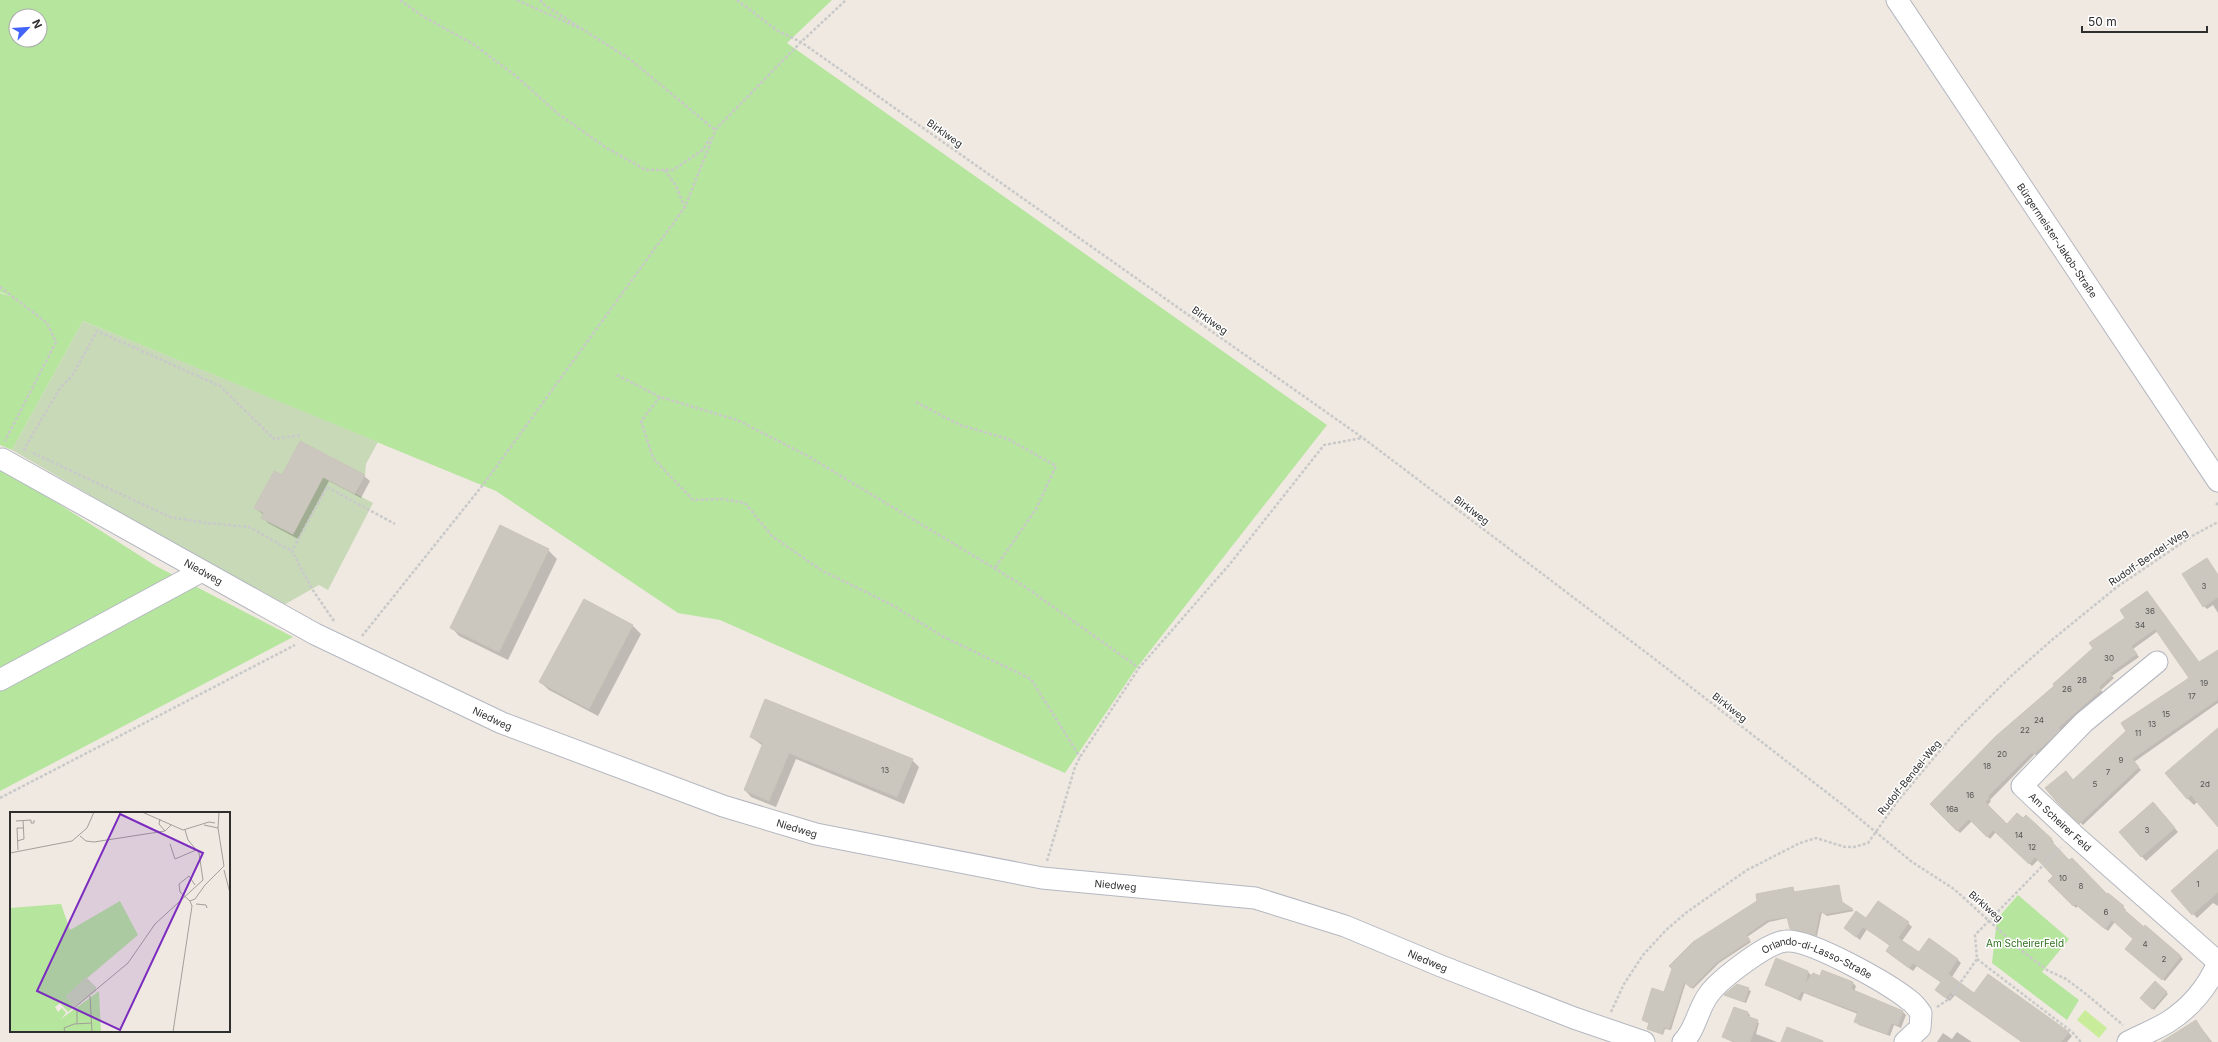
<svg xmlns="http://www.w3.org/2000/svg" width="2218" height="1042" font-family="Inter,sans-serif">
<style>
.green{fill:#b6e59e;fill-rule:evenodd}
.cemetery{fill:#c8d9b8}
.pitch{fill:#c9ec9a}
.shadow{fill:#0003}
.building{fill:#cbc7bf;stroke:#cbc5ba}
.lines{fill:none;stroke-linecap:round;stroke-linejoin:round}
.minor-casing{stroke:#b4b7c1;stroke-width:23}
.path{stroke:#c9c9c9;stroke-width:2.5;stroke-dasharray:3 2;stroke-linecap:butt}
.minor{stroke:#fff;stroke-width:21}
.labels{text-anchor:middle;stroke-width:3;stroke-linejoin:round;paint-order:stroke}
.number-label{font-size:8px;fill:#555452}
.street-label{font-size:10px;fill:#2e2e2e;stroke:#fff}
.park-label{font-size:10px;fill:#2c6e1b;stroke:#fff}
.inset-road{fill:none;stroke:#a29e99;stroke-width:1}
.view{fill:#7b2cbf;fill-opacity:0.15;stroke:#7b2cbf;stroke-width:2}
.inset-edge{fill:none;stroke:#2e2e2e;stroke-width:2}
</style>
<rect width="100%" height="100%" fill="#efe9e1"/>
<!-- green -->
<g class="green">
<path d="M0,0H832L787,43L1327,425L1135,670L1065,773L720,620L678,613L496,491L83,321L12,450L0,445V293L14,297L0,292ZM16,16H40V40H16Z"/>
<path d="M0,463L29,481L51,499L156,566L293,637L0,791Z"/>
<path d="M2018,895L2069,939L2042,972L2079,1000L2067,1020L1992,963L1997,919Z"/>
</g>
<!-- cemetery -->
<path class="cemetery" d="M83,321L378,442L366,464L365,475L356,494L373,503L328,590L319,585L282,606L12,450Z"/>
<!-- pitch -->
<path class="pitch" d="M2085,1010L2107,1028L2099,1038L2077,1020Z"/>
<!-- shadow -->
<g class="shadow">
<path d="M300,442L364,476L370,481L361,498L329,481L298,539L268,523L263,517L264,515L255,508L282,477Z"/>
<path d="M548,550L557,559L508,660L459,636L451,627Z"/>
<path d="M2218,575V613L2213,605L2207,609L2204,606Z"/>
<path d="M2147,592L2199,663L2218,651V703L2134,762L2141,770L2083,825L2058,802L2074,781L2191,678L2158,631L2133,649L2139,657L2112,676L2114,678L2101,690L2103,693L2060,731L2062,733L2037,756L2035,754L1990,800L1991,801L1987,806L2007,826L2023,820L2026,816L2054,842L2052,844L2069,862L2107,895L2108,894L2123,907L2126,910L2124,912L2144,928L2145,926L2181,957L2183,959L2165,981L2129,952L2135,939L2115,922L2108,931L2078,906L2076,908L2049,881L2055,876L2039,859L2032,866L1996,832L1990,839L1972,821L1960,833L1932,804L2126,618Z"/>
<path d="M584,600L633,626L641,634L598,716L549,690L540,682Z"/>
<path d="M2218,729V826L2198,801L2194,805L2187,798Z"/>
<path d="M751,737L912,760L919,767L904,804L796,759L776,807L751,797L745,790L763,746Z"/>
<path d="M2156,807L2178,832L2146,861L2120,832Z"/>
<path d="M2218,851V906L2213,903L2197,918L2172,891Z"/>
<path d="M1838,886L1843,904L1854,911L1827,916L1822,912L1817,936L1793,931L1788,918L1769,922L1747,937L1751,942L1719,963L1693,989L1686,982L1671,1030L1665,1029L1663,1035L1648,1028L1650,1023L1643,1020L1665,994L1793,888L1795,893Z"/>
<path d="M1866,919L1908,923L1912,927L1902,941L1919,954L1929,940L1958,960L1961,963L1952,977L1975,994L2068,1032L2072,1036L2067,1042H2022L1955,995L1950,1001L1940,994L1936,990L1942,983L1917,966L1913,971L1891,955L1887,951L1890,946L1867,929L1860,940L1845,928Z"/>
<path d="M1807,971L1811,975L1810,979L1821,977L1823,972L1853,983L1856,986L1854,992L1903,1012L1906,1015L1901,1028L1894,1025L1890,1036L1859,1025L1855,1021L1858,1014L1804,993L1801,1001L1766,985Z"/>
<path d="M2155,983L2168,994L2154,1010L2141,998Z"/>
<path d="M1737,985L1751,991L1746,1003L1725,995Z"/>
<path d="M1748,1013L1750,1015L1749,1018L1759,1023L1756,1034L1777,1042H1733L1726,1039L1724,1036Z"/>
<path d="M2196,1021L2212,1042H2163Z"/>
<path d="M1957,1032L1972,1042H1937L1943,1033L1952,1039Z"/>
</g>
<!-- building -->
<g class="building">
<path d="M300,441L365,475L355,494L323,477L293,534L261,518L264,513L254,508L274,471L282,475Z"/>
<path d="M500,525L549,549L499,652L450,628Z"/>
<path d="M2207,558L2218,575V597L2203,607L2182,574Z"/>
<path d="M2147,591L2199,662L2218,650V699L2132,759L2139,767L2079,824L2057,802L2045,788L2066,771L2073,780L2126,731L2121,723L2189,678L2155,629L2131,646L2137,654L2110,673L2112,675L2099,687L2101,690L2058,728L2060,730L2052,738L2034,754L2032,752L1988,796L1989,798L1985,802L2007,824L2017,813L2023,818L2026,815L2052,839L2050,840L2069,860L2072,858L2107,894L2108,893L2124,906L2122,908L2144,927L2145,925L2181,956L2162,980L2125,949L2133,939L2112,920L2105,929L2075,904L2073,906L2048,881L2053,876L2035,857L2029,864L1993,830L1987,837L1969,819L1957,831L1930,804L1996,736L2054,686L2053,684L2093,648L2089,643L2125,618L2120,610Z"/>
<path d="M584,599L633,625L589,709L539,682Z"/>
<path d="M765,699L913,759L897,797L789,753L769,801L744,790L763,743L750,737Z"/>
<path d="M2218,728V827L2191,795L2187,799L2165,773Z"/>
<path d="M2153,802L2175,828L2141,857L2119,832Z"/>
<path d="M2218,849V892L2192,915L2171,891Z"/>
<path d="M1839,885L1842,902L1853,909L1825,914L1820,911L1815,935L1790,929L1787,917L1767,920L1746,935L1750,940L1717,962L1691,988L1684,982L1669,1029L1664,1027L1662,1034L1647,1029L1649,1023L1642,1020L1652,988L1664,992L1672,969L1669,966L1693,942L1757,901L1756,894L1793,887L1794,892Z"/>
<path d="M1878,901L1909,922L1898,938L1919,952L1929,938L1958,959L1948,974L1974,993L1988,974L2069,1032L2061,1042H2022L1951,992L1946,998L1935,990L1941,982L1913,963L1909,968L1886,951L1890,945L1863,927L1856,937L1844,928L1856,911L1866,918Z"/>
<path d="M1776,958L1808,971L1805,984L1813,973L1820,976L1822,970L1853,982L1851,989L1903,1011L1898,1025L1891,1023L1887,1034L1854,1022L1858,1012L1801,991L1798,998L1765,985Z"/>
<path d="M2155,981L2167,992L2152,1009L2140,998Z"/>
<path d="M1737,984L1749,988L1744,1002L1724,995Z"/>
<path d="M1734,1007L1748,1012L1747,1016L1758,1020L1750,1042H1736L1722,1037Z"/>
<path d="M2196,1020L2210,1042H2161Z"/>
<path d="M1787,1027L1823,1041V1042H1781Z"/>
</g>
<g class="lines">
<!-- minor casing -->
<g class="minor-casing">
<g id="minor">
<path id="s1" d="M1897,0L2218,481"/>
<path id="s2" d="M2,459L315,634L502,723L723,806L816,834L1042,878L1255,898L1345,926L1441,966L1574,1018L1644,1042"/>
<path id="s3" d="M2157,662L2084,722L2022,786L2073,834L2218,962"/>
<path d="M0,680L202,571"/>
<path id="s4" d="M1683,1042C1696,1029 1698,1008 1709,994C1720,979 1768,942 1786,941C1811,939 1889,984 1909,1000C1914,1003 1918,1009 1921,1013L1920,1028L1905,1042"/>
<path d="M2128,1042C2141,1035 2155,1030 2168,1022C2190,1008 2207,988 2218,963"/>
</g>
</g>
<!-- path -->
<g class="path">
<path d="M400,0L424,17L473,44L517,77L557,113L605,147L646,170H673L703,150L710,138"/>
<path d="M517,0L579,28"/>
<path d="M540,0L543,4L631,60L715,130"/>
<path d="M737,0L778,31L801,42L1363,438L1652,657L1843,805L1912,862L1954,889L2021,950L2047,970L2066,979L2086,994L2123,1025"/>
<path d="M665,170L676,186L684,206"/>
<path d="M0,287L47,323L56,342L5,441"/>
<path d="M617,375L660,397L737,420L806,455L1024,586L1139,668"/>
<path d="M660,397L641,421L653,458L693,500L722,499L745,503L772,536L821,570L892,605L942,636L1031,679L1080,757"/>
<path d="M916,402L960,425L1008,439L1056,466L1036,509L995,568"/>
<path d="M26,450L24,449L60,388L72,376L97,331L220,386L274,439L301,435"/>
<path d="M33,453L170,517L207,523L249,527L292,551"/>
<path d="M2216,505L2218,503"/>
<path d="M334,621L312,589L292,551L327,487L395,524"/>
<path d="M362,636L486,481L685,207L716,129L801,42L846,0"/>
<path d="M0,798L295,645"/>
<path d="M1047,861L1075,767L1080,757L1139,668L1229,565L1324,445L1362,438"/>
<path d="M1977,959L2072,1032L2081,1042"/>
<path d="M1937,1007L1949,999L1977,959L1975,935L2061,847"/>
<path d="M1611,1012L1624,984L1643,955L1666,930L1687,912L1747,870L1800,843L1816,838L1845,847H1854L1868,843L1897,802L1922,772L1960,727L2010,677L2053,639L2117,587L2192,536L2218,522"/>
</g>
<!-- minor -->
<use href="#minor" class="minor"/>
</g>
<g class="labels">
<!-- number labels -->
<g class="number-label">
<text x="2204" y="589">3</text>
<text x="2150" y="614">36</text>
<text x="2140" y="628">34</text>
<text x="2109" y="661">30</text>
<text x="2082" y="683">28</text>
<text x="2204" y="686">19</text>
<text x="2067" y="692">26</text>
<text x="2192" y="699">17</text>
<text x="2166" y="717">15</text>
<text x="2039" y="723">24</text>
<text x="2152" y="727">13</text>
<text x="2025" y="733">22</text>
<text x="2138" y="736">11</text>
<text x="2002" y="757">20</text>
<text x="2121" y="763">9</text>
<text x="1987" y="769">18</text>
<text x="885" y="773">13</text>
<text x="2108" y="775">7</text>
<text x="2095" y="787">5</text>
<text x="2205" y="787">2d</text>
<text x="1970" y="798">16</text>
<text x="1952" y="812">16a</text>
<text x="2147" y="833">3</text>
<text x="2019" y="838">14</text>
<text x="2032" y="850">12</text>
<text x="2063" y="881">10</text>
<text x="2198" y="887">1</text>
<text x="2081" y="889">8</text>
<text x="2106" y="915">6</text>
<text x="2145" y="947">4</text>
<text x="2164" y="962">2</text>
</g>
<!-- street labels -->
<g class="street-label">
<text transform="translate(945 133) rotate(35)" y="4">Birklweg</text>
<text dy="4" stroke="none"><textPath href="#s1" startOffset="289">Bürgermeister-Jakob-Straße</textPath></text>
<text transform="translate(1210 320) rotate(35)" y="4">Birklweg</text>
<text transform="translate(1472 510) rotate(37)" y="4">Birklweg</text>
<text transform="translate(2148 557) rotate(-34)" y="4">Rudolf-Bendel-Weg</text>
<text dy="4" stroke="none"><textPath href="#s2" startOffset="231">Niedweg</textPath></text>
<text transform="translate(1730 707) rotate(38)" y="4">Birklweg</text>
<text dy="4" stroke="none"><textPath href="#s2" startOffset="555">Niedweg</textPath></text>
<text transform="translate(1909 777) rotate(-51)" y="4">Rudolf-Bendel-Weg</text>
<text dy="4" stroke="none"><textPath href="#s3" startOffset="236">Am Scheirer Feld</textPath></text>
<text dy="4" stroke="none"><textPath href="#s2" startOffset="879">Niedweg</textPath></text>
<text dy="4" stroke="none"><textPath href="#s2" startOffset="1203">Niedweg</textPath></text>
<text transform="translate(1986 906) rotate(41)" y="4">Birklweg</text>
<text dy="4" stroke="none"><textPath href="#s2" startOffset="1527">Niedweg</textPath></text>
<text dy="4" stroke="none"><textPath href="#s4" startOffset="183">Orlando-di-Lasso-Straße</textPath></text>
</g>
<!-- park labels -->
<g class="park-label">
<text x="2025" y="947">Am ScheirerFeld</text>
</g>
</g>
<!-- overview -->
<g transform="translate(10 812)">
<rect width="220" height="220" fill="#efe9e1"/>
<path d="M110,89L128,123L56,184L64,195L58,200L50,191L45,195L48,200L52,196L56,201L51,207L89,179L91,220H0V96L51,92L60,118Z" fill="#b6e59e"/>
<path d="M76,165L86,175V179L64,195L56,184Z" fill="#c8d9b8"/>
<path class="inset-road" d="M132,0L173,18L199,10L205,11M150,7L149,12L155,19M6,9L21,8V11H24V8M194,13L208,16M70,24L76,29L84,30L155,19L161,13M7,29L14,27L13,8M160,32L165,47L186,38M8,38L7,16H14M0,41L62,29L77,16L84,0M214,58L220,81M180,89L170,80L169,72L179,64L185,73M186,92L196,93L197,96M80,184L82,220M64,196L118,151L145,112L193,68L189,41L178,28L175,18M67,198V212M55,220L54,216L64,212L82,211M163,220L182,94L180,89L185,87L195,73L214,54L208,16L209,0"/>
<path class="view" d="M110,2L193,41L110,218L27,179Z"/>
<rect width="220" height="220" class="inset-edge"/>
</g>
<!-- north arrow -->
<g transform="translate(28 28) rotate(65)"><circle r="19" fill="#ffffff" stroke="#ababab"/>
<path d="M0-3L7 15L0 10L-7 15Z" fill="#4264fb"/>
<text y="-6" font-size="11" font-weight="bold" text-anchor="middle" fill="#2e2e2e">N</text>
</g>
<!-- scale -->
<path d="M2082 26v6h125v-6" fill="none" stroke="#2e2e2e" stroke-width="2"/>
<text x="2088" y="26" font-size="12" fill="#2e2e2e" stroke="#ffffff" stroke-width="3" paint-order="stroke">50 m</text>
</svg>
